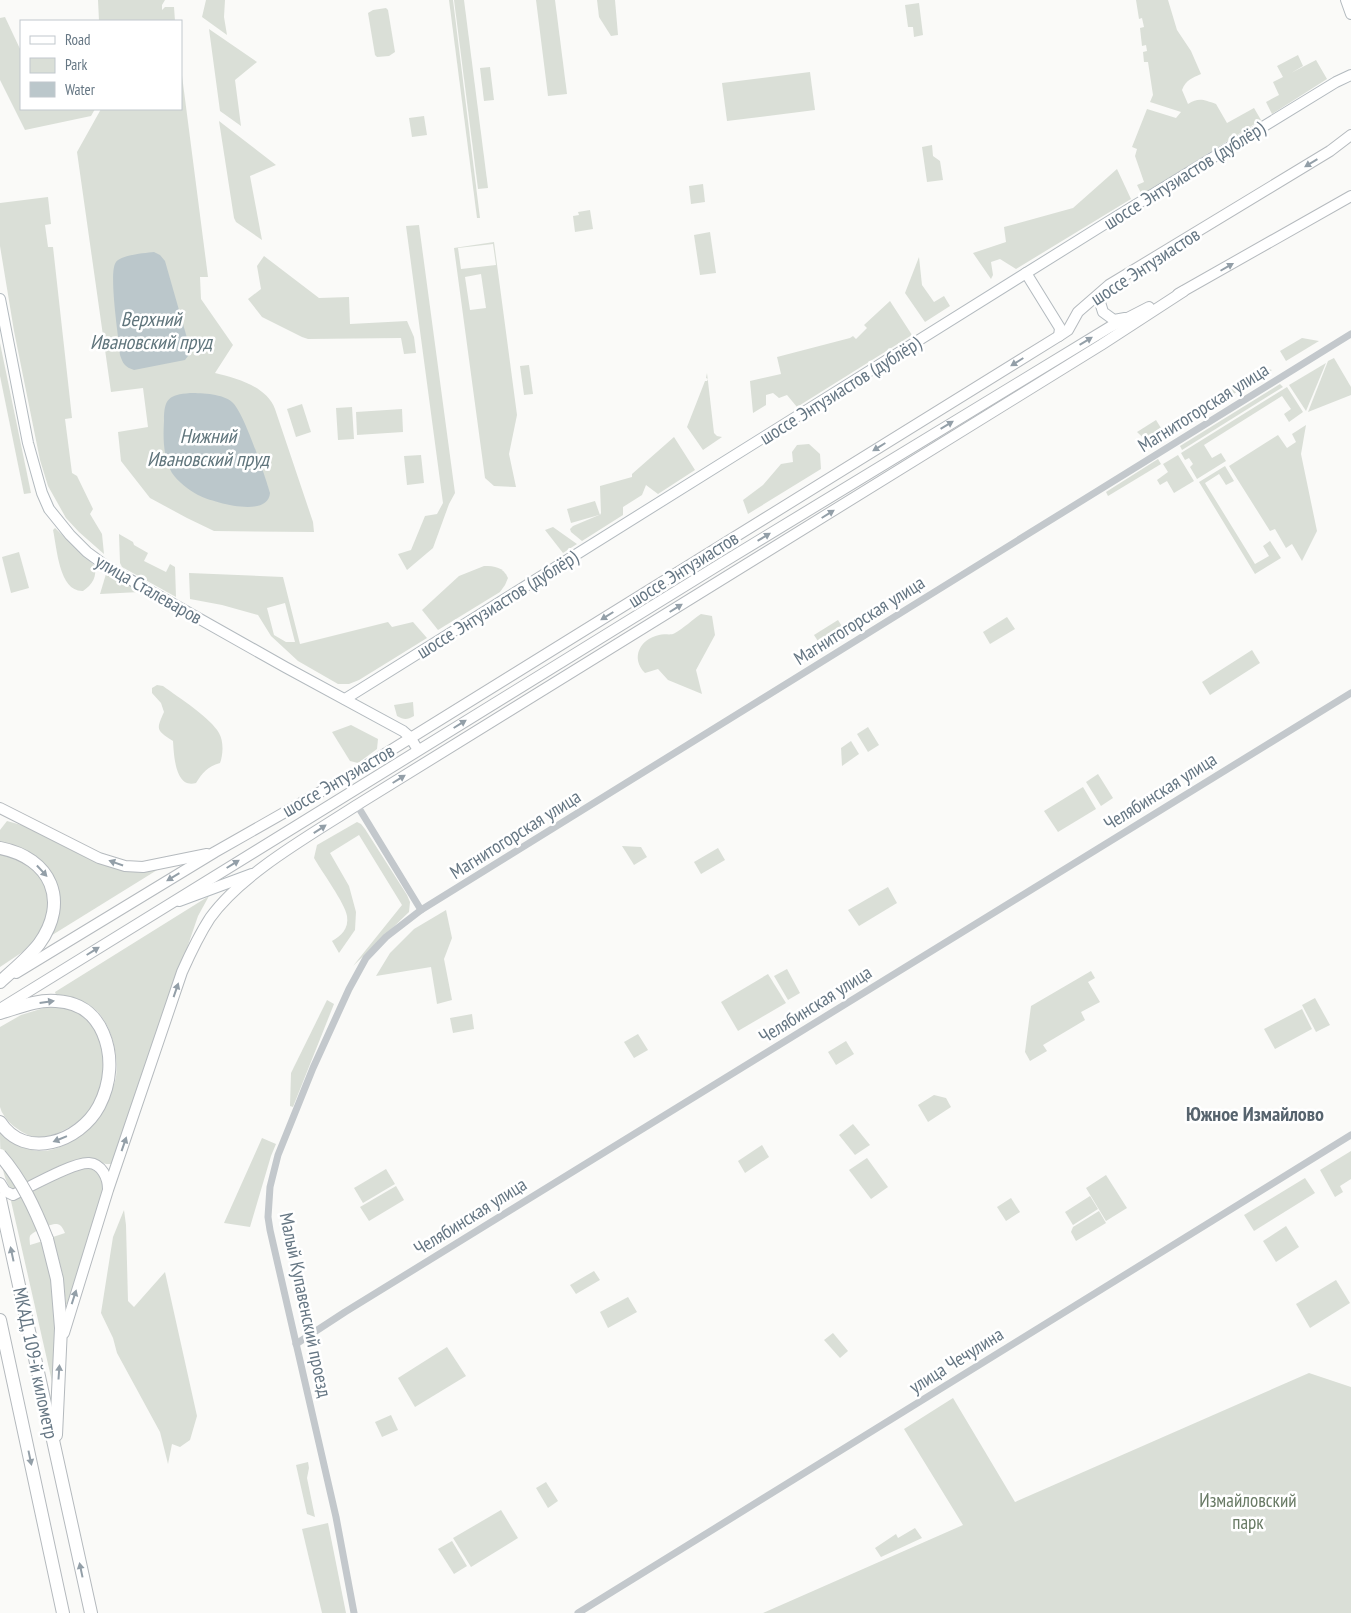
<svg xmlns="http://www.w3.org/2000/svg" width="1351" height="1613" font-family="'PT Sans Narrow',sans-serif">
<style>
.green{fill:#dadfd7;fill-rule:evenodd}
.water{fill:#bbc7cb}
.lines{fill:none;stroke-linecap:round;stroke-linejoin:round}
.secondary-casing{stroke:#b3babf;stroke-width:12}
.primary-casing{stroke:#b5babe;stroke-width:12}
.highway-casing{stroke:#b4b9bd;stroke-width:14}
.street{stroke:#c3c8cc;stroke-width:7}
.secondary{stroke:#fff;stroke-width:10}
.primary{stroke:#fff;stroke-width:10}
.highway{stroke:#fff;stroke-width:12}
.highway-bridge-casing{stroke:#b4b9bd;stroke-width:14;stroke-linecap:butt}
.highway-bridge{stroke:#fff;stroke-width:12}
.oneway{fill:#939fa8}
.labels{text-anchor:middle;stroke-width:5;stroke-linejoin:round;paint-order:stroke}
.street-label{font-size:19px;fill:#657683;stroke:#fff}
.park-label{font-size:19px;fill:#687a64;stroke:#fff}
.water-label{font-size:20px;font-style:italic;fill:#60757c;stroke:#fff}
.neighbourhood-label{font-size:20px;font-weight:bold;fill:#57646e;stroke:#fff}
</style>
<rect width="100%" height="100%" fill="#fafaf8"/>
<!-- green -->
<g class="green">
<path d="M98,0H165L162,5V10L165,7H174L175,21H99Z"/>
<path d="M206,0H225L224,17L227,35L202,17Z"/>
<path d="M449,0H453L480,218H477Z"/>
<path d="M454,0H464L488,188L478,189Z"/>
<path d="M536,0H555L567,94L548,96Z"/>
<path d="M597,0H615L618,35L611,36L599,17Z"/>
<path d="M1136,0H1168L1177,30L1191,51L1201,74C1192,78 1186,80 1182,90L1188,104C1199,97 1204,100 1216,104L1227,123L1254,108L1261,120L1142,195L1137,185L1144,182L1135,156L1137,149L1132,147L1147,109L1176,118L1181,112L1150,102L1153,95L1148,62H1144L1143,52L1147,51L1146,45L1142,46L1140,28L1144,27L1142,18L1139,19Z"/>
<path d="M919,3L923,35L914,37L913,27H908L905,5Z"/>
<path d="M386,8L388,10L395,52L389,56L377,57L375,55L368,13L373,10Z"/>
<path d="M5,17L21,51V109H95L91,116L25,130L0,80V18Z"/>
<path d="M209,29L257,62L235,80L241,126L220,111Z"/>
<path d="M1298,55L1303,66L1291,73L1316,60L1327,79L1272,114L1266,102L1279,95L1273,82L1283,77L1277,66Z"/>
<path d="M490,67L494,100L484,101L480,68Z"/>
<path d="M181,68L208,277H200L201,299L233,345L215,373C237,378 267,387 275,409L313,522L314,532L214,531L187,518L150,498L121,461L118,432L148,427L143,388L111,392L77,152L101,109H181Z"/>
<path d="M810,72L815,110L727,121L722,83Z"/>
<path d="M424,116L427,135L412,137L409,118Z"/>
<path d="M219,121L276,165L250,176L262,240L236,222L234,218Z"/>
<path d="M932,145L933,156L940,161L943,180L927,182L922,147Z"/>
<path d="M1117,169L1131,199L1016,269L1000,259L991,262L993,275L991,279L973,253L1006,242L1004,227L1073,208Z"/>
<path d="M703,184L705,202L691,204L689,186Z"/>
<path d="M48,197L51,224L45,225L48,247H53L72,418L65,419L72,473L77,476L93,509L90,514L102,534L104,554L79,532L66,518L48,486L40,460L14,331L0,246V203Z"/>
<path d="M590,210L593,229L575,232L573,216L579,215L578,212Z"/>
<path d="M419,225L455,493L449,504L433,548L407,570L398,554L411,550L425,516L437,514L443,503L406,226Z"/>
<path d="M710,232L716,273L700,275L694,235Z"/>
<path d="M494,242L517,415L509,454L516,487L494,486L485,478L454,248ZM493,244L496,265L461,269L458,248ZM481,274L486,308L470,310L465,277Z"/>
<path d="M264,256L319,298L349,297L350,324L407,321L414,337L416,353L404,354L401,338L308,339L302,337L262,317L248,299L261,289L257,266Z"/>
<path d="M919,257L922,285L934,302L944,296L950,306L925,322L905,293Z"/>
<path d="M890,301L912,335L797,407L787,395L779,398L773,393L766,395V405L753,413L750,381L781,374L777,357L850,338L853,336L856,339L867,328L864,325Z"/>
<path d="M1302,338L1319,341L1286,361L1280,351Z"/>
<path d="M0,343L31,493L24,494L0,376Z"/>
<path d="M1334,358L1351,387V395L1308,412L1328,361Z"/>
<path d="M1326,363L1306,411L1289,385Z"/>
<path d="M529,365L533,394L524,395L520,366Z"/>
<path d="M1265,368L1272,370L1169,434L1166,429Z"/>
<path d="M707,373L714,433L717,436L722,437L703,450L687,427L705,381H707L708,379L706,378Z"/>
<path d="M1280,384L1283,387L1182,450L1180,446Z"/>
<path d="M1287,387L1303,412L1289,422L1284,414L1291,409L1282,396L1204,445L1212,458L1221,453L1226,461L1197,479L1190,467L1193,464L1189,458L1185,460L1181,453Z"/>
<path d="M302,404L311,432L296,437L287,409Z"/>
<path d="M352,407L354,439L338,440L336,408Z"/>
<path d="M402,409L403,432L357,435L356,412Z"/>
<path d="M1156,420L1166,436L1151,445L1137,432Z"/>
<path d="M1306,425L1301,454L1317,531L1302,561L1292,544L1286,548L1275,529L1270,531L1229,466L1278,435L1287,448L1296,442L1292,434Z"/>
<path d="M674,437L695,470L658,494L646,485L642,495L623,507V515L582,541L571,532L570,529L573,526L599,515L571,523L567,509L595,501L600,515L601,513L600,486L632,477V474Z"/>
<path d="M809,444L820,454L821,469L748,514L743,500L763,485L781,464L793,462L792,452L797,445Z"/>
<path d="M421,455L424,483L407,485L404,456Z"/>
<path d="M1178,455L1194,481L1174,493L1167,481L1160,485L1157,480L1168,472L1163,464Z"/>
<path d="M1158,459L1161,464L1108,496L1106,492Z"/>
<path d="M1225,466L1234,481L1226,485L1219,474L1205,483L1255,564L1269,556L1263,546L1270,541L1281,558L1255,574L1199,482Z"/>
<path d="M553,527L577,544L563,553L545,530Z"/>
<path d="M55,528L94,565C98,576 92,585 83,591C59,592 57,548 53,530Z"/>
<path d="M119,534L133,542L134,545L148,553L144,561L166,572L170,564L175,567L176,597L122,567L120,563Z"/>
<path d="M19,552L29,588L11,593L2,557Z"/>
<path d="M484,566C495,566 503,567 508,578L505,585L500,592L438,630L422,610L459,576Z"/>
<path d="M108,572L140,591V592L100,594L106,574Z"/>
<path d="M189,573L283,577L300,644L388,622L392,627L413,622L427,638L359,680L349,684H338L298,661L271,636L258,615L222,605L190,599ZM285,603L295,642H286L274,635L267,608Z"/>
<path d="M701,614L712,616L715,635L696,670L702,694L668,680L658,669L645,673C630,658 640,639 659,635C665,633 670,636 675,633C684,628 692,620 701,614Z"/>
<path d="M1007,617L1015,629L990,644L983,632Z"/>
<path d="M838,620L845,631L821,646L814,635Z"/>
<path d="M1252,650L1260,663L1210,695L1202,682Z"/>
<path d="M157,685L163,686C178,697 211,718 219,733C224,742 223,755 220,763C207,767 203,772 196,783C175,789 174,755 173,741C156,730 156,730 164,712L161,703L152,693V688Z"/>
<path d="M413,702L414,716C407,720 404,720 397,716L394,705Z"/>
<path d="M351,725L378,739L377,749L358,763L350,761L332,732Z"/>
<path d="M868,727L879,745L868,752L857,734Z"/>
<path d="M851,741L859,754L842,766L841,748Z"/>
<path d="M1098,774L1113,798L1101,806L1086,782Z"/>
<path d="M1083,787L1096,809L1058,832L1044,811Z"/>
<path d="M7,821L32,828L99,860L162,867L49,937L57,888L0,844V830Z"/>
<path d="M357,822L361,824L365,829L407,895L410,902L409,912L353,966L402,905L359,835L330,853L349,886L356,912L355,930L339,953L332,941C341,936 349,929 347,916C345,903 322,872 314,858L317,845Z"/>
<path d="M622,846L641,847L647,857L634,865Z"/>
<path d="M718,848L725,860L701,874L694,862Z"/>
<path d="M0,852L16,857L44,877L50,913L34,942L24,951L0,967Z"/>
<path d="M888,887L897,903L859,926L848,910Z"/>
<path d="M209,896L198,916L113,1164H106L93,1160L17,1190H12C0,1176 0,1146 0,1129C10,1137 19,1147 32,1150C45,1153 57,1149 68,1143C88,1132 98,1118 108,1098C111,1091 115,1084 116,1077C119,1055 111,1020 92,1007C81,999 69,996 56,995L55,992Z"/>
<path d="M446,910L452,938L444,959L452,1000L437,1004L431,967L376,976L390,953L414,929Z"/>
<path d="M787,969L800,993L788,1000L774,976Z"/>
<path d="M1091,971L1095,978L1088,982L1100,1002L1081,1012L1085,1020L1043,1045L1047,1051L1030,1061L1025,1052L1031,1006Z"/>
<path d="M768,974L786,1003L738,1031L721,1002Z"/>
<path d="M1315,998L1330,1025L1316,1032L1302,1005Z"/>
<path d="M327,1000L334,1004L293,1107L290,1106L291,1073Z"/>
<path d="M47,1007C103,1003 116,1067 91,1107C85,1118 73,1126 62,1131C50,1137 38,1141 26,1134C16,1129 3,1119 0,1107C0,1100 0,1091 0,1084C0,1065 0,1046 0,1027L21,1015Z"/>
<path d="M1302,1009L1312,1029L1275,1049L1264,1029Z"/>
<path d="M472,1014L474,1029L453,1033L450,1018Z"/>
<path d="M638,1034L648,1050L634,1058L624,1042Z"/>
<path d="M846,1041L854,1054L836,1065L828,1052Z"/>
<path d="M934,1095L946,1098L951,1107L928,1122L918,1105Z"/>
<path d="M853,1124L870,1145L855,1155L839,1135Z"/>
<path d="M262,1138L276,1144L271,1156L250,1227L224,1223Z"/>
<path d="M762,1145L769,1157L745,1173L738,1161Z"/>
<path d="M1351,1151V1179L1340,1186L1343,1192L1335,1197L1320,1170Z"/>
<path d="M867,1158L888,1187L871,1199L849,1170Z"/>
<path d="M87,1166L98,1171L105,1187L71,1295L66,1305L63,1276L53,1237L65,1233C63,1229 62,1225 57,1224C52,1223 32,1232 30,1236C29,1239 30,1242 30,1245L43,1241L52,1279L56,1346L53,1386L11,1201C32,1187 63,1171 87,1166Z"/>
<path d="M386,1169L395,1184L363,1203L354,1188Z"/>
<path d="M1106,1175L1127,1208L1106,1221L1086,1188Z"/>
<path d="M1305,1178L1315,1193L1254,1231L1244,1215Z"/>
<path d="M396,1186L404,1200L369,1221L360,1207Z"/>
<path d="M1090,1196L1098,1209L1073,1225L1065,1212Z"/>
<path d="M1011,1198L1020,1212L1006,1221L997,1207Z"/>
<path d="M124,1210L126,1225L128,1301L134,1307L165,1272L197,1416L190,1440L180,1447L172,1444L168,1464L160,1432L117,1353L113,1338L101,1313L113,1237Z"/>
<path d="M1099,1211L1106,1223L1076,1241L1071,1232L1073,1227Z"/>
<path d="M1286,1226L1299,1247L1276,1262L1263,1241Z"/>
<path d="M594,1271L600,1280L576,1294L570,1285Z"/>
<path d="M1336,1280L1350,1303L1310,1328L1296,1304Z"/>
<path d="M628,1297L637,1312L608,1328L600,1312Z"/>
<path d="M833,1333L848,1351L840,1358L824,1340Z"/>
<path d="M447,1347L466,1376L415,1407L398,1378Z"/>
<path d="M1309,1373L1351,1387V1613H763L963,1525L904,1429L953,1398L1015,1502Z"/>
<path d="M391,1415L398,1430L382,1437L375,1422Z"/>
<path d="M308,1462L309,1468L307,1478L315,1517L307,1514L296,1465Z"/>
<path d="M546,1482L558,1501L548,1508L536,1488Z"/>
<path d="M501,1510L518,1538L471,1567L453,1538Z"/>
<path d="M328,1523L346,1613H322L302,1529Z"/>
<path d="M915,1528L922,1538L881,1557L875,1548L896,1534L898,1538Z"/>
<path d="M452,1541L467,1566L454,1574L438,1549Z"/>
</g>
<!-- water -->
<g class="water">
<path d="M154,252L160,255L165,261L191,352L185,360L134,370C125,367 123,364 120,355C119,339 108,272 116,262C121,255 145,253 154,252Z"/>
<path d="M190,393C203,393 223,394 232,402C244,412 265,476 270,493C268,519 212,502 198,495C189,490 178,482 172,473C163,458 163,437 164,421C164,398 169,395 190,393Z"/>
</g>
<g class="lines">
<!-- secondary casing -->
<g class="secondary-casing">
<g id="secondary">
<path d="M1346,0L1351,14"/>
<path d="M1026,273L1060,328L1059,336"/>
<path d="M1105,289L1099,299L1103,312L1114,320L1125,318"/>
<path d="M0,299L28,443L42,493L49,509L70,535L87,552L106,566L285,667L403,731L410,737L418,750"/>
<path d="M345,699L1111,220L1336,82L1351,75"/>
<path d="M179,901L252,874"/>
</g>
</g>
<!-- primary casing -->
<g class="primary-casing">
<g id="primary">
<path d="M1178,294L1351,196"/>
<path d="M0,808L99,858L125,866L143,867L207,854"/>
<path d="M16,973L215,852L359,770L1059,336L1068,330L1078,312L1109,285L1330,151L1351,135"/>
<path d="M0,1009L722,563L1110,327L1149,307"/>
<path d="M0,1183L5,1191L13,1195C30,1187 73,1162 89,1163C102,1164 108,1178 108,1189"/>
<path d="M64,1333L108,1190L182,972C190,954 199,935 210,918C242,873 311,835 357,805L1101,345L1184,291"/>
</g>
</g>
<!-- highway casing -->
<g class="highway-casing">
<g id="highway">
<path d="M0,848C51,858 70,901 39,944C28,958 13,970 0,982"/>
<path d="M0,1013C17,1008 38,999 56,1001C77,1002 94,1012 103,1033C113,1056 111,1083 99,1106C80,1142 25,1161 0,1122"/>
<path d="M0,1199L91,1613"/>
<path d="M47,1239L57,1279L61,1328L56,1435"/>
<path d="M0,1320L63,1613"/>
</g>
</g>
<!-- street -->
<g class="street">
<path d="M357,805L421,910"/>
<path d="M296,1344L345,1312L1351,693"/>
<path d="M354,1613L336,1517L270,1230L268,1217L270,1187L278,1155L313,1068L349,989L366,958L386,937L421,910L1351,334"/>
<path d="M578,1613L1351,1135"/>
</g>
<!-- secondary -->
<use href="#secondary" class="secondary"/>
<!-- primary -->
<use href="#primary" class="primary"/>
<!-- highway -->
<use href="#highway" class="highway"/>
<!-- highway-bridge casing -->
<g class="highway-bridge-casing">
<path id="highway-bridge" d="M0,1155C22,1180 35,1209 47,1239"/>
</g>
<!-- highway-bridge -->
<use href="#highway-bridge" class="highway-bridge"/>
</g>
<!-- one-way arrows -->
<defs><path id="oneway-solid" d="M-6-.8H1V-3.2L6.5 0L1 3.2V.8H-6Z" transform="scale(1.25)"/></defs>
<g class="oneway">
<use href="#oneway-solid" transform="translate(1311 163) rotate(149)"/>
<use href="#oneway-solid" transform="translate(1227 267) rotate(-30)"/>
<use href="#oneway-solid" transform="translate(1086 341) rotate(-31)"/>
<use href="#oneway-solid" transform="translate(1017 362) rotate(148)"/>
<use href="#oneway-solid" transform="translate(947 425) rotate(-31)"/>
<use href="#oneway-solid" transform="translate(879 447) rotate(148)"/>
<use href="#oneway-solid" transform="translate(828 514) rotate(-32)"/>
<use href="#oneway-solid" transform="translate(764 537) rotate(-31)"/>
<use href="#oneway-solid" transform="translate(676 608) rotate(-32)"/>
<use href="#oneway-solid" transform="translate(607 616) rotate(148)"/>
<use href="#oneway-solid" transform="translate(460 724) rotate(-32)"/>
<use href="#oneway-solid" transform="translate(399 779) rotate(-32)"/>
<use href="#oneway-solid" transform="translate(320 829) rotate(-33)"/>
<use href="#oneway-solid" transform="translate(116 863) rotate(-161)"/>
<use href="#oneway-solid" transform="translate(233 864) rotate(-32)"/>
<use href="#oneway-solid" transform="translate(42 871) rotate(47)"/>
<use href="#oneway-solid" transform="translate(173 877) rotate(149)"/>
<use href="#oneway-solid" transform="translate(93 951) rotate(-32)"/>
<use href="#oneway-solid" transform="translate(176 990) rotate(-71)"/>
<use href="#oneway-solid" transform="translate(47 1002) rotate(-8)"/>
<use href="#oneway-solid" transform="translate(60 1139) rotate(158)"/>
<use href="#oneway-solid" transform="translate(124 1144) rotate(-71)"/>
<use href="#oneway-solid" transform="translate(12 1254) rotate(-102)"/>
<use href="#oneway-solid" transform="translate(74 1297) rotate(-72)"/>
<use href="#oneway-solid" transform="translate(59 1372) rotate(-86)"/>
<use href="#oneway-solid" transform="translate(30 1458) rotate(78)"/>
<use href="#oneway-solid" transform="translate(81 1570) rotate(-102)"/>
</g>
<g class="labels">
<!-- street labels -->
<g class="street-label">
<text transform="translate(1184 175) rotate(-32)" y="7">шоссе Энтузиастов (дублёр)</text>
<text transform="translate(1145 266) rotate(-33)" y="7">шоссе Энтузиастов</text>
<text transform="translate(840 390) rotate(-32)" y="7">шоссе Энтузиастов (дублёр)</text>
<text transform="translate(1203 407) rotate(-32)" y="7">Магнитогорская улица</text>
<text transform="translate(683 569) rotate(-32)" y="7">шоссе Энтузиастов</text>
<text transform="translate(149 589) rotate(30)" y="7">улица Сталеваров</text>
<text transform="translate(497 604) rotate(-32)" y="7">шоссе Энтузиастов (дублёр)</text>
<text transform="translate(859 620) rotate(-32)" y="7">Магнитогорская улица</text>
<text transform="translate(338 780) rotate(-30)" y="7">шоссе Энтузиастов</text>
<text transform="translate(1160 791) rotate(-32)" y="7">Челябинская улица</text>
<text transform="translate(515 834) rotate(-32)" y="7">Магнитогорская улица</text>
<text transform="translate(815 1004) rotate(-32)" y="7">Челябинская улица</text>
<text transform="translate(470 1216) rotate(-32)" y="7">Челябинская улица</text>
<text transform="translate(306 1305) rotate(78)" y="7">Малый Купавенский проезд</text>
<text transform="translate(956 1360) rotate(-32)" y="7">улица Чечулина</text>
<text transform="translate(36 1363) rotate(78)" y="7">МКАД, 109-й километр</text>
</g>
<!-- park labels -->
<g class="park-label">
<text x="1248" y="1507">Измайловский<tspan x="1248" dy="22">парк</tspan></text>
</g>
<!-- water labels -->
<g class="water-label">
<text x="151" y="326">Верхний<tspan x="151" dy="23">Ивановский пруд</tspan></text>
<text x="208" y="443">Нижний<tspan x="208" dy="23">Ивановский пруд</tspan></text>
</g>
<!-- neighbourhood labels -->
<g class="neighbourhood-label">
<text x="1255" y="1121">Южное Измайлово</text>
</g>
</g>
<!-- legend -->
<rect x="20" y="20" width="162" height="90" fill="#ffffff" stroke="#c1c8cd"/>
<rect x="30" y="36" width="25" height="8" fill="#ffffff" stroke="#c1c8cd"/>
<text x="65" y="45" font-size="15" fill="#657683">Road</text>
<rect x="30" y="58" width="25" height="15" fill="#dadfd7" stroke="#c1c8cd"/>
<text x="65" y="70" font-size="15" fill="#657683">Park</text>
<rect x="30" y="82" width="25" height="15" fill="#bbc7cb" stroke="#c1c8cd"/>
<text x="65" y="95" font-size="15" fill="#657683">Water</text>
</svg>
